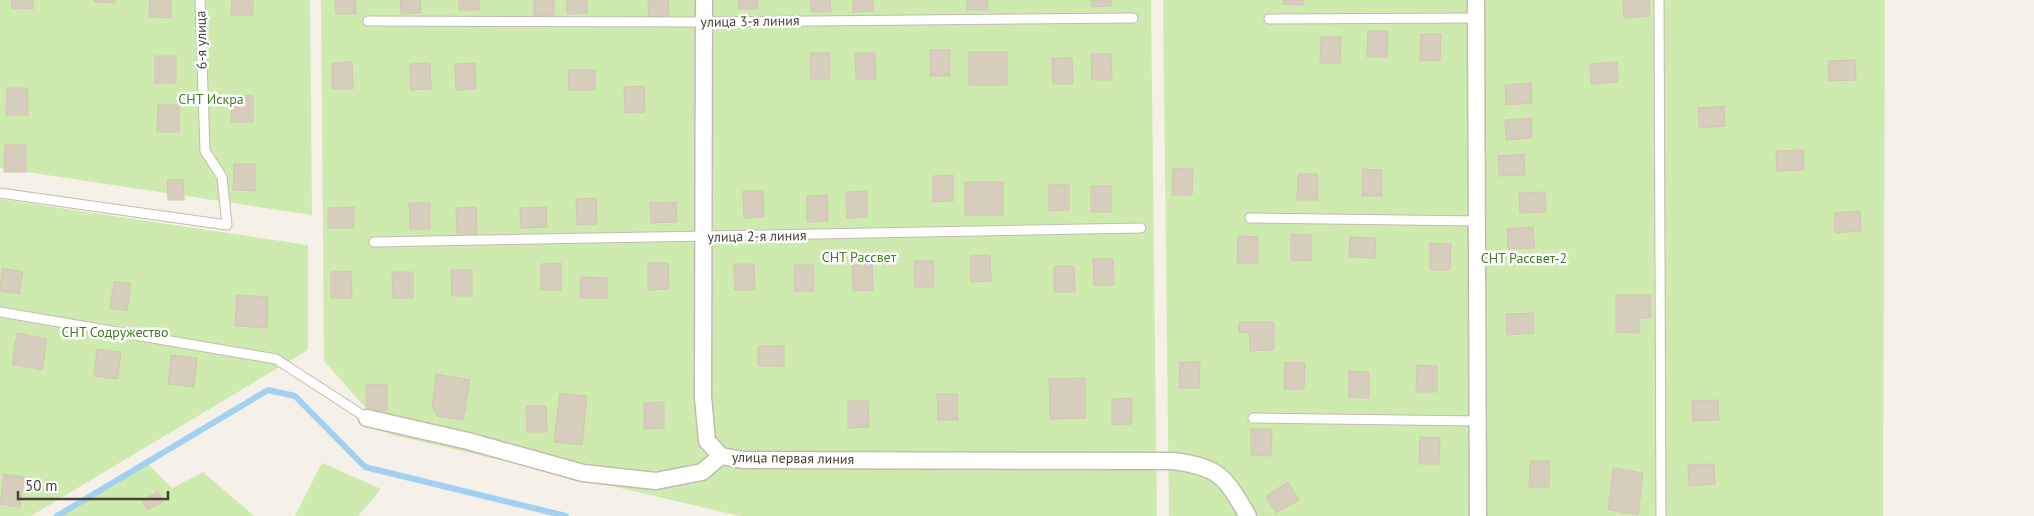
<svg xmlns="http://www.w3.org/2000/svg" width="2034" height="516" font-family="'PT Sans',sans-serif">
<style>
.green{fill:#ceeaaf}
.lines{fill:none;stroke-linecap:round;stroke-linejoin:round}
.stream{stroke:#a2d0f3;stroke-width:6}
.building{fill:#d7cdbd;stroke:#d2c6b0}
.service-casing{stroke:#c3bcad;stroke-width:11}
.minor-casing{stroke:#c3bcad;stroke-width:19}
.service{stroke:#fff;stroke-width:9}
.minor{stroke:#fff;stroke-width:16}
.labels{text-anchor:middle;stroke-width:5;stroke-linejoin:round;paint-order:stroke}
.street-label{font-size:14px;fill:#484236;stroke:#fff}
.park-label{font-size:14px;fill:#457d27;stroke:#fff}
</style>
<rect width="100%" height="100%" fill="#f5f1e8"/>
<!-- green -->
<g class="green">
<path d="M0,0H310L312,215L0,168Z"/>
<path d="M321,0H1151L1157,516H740L389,434L324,361Z"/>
<path d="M1163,0H1885L1883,516H1169Z"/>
<path d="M0,199L308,245V350L31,516H0Z"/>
<path d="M147,463L172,488L203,472L254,516H60Z"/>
<path d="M322,463L381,489L358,516H295Z"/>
</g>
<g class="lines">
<!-- stream -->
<path class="stream" d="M57,516L268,390L295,396L365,467L566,516"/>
</g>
<!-- building -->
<g class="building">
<path d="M12,0H33V9L11,8Z"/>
<path d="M94,0H115V3L94,2Z"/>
<path d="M150,0H171V18L149,17Z"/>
<path d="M232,0H253V15H231Z"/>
<path d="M335,0H356V14H336Z"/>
<path d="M400,0H420L421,13L401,14Z"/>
<rect x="459" y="0" width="20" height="10"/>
<path d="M534,0H554V15L534,16Z"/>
<path d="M567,0H587V13L567,14Z"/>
<path d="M648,0H668L669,17H649Z"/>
<rect x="738" y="0" width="20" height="9"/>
<path d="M810,0H830L831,12H811Z"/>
<path d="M853,0H873V11L853,12Z"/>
<path d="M967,0H987L988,10H967Z"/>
<path d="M1091,0H1111V6L1091,7Z"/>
<path d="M1283,0H1303V5L1283,4Z"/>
<path d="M1623,0H1649L1650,16L1624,18Z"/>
<path d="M1368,31H1388L1387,57H1367Z"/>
<path d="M1421,34H1441L1440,61L1420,60Z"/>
<path d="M1321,37H1341L1340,63H1320Z"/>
<rect x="930" y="50" width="20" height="26"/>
<rect x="969" y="52" width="38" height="33"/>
<rect x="810" y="53" width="20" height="26"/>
<path d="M855,53H875L876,79H856Z"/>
<path d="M1091,54H1111L1112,80H1092Z"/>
<rect x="155" y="56" width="21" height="27"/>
<path d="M1052,58H1072L1073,84H1053Z"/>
<path d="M1855,60L1856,80L1829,81L1828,61Z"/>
<path d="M352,62L353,89H332V63Z"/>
<path d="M1617,62L1618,82L1591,84L1590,64Z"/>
<path d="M430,63L431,89L410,90V64Z"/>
<path d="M475,63L476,89L456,90L455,64Z"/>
<path d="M568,70H595V90H569Z"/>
<path d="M1531,83L1532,103L1506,105L1505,85Z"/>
<path d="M644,86L645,112L625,113L624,87Z"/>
<path d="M7,88H28V115H6Z"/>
<path d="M232,95L253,96V122H231Z"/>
<path d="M158,105H179V132H157Z"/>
<path d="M1724,106L1725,126L1699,128L1698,108Z"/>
<path d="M1531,118L1532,138L1506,140L1505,120Z"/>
<path d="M5,145H26V172H4Z"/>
<path d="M1803,150L1804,170L1777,171L1776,151Z"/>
<path d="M1524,154L1525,175L1499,176L1498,156Z"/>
<path d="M234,164H255V191L233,190Z"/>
<path d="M1173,168L1193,169L1192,195H1172Z"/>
<path d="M1362,169L1382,170V196H1362Z"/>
<path d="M1298,174H1318V200H1297Z"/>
<path d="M953,175V201L933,202V176Z"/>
<path d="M183,179L184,200H168L167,180Z"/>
<rect x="965" y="182" width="38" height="33"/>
<path d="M1069,184V210L1049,211V185Z"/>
<rect x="1091" y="186" width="20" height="26"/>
<path d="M743,191H763L764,217L744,218Z"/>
<path d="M867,191V217L847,218L846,192Z"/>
<path d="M1545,192L1546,212L1520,213L1519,193Z"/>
<path d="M827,195L828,221L807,222V196Z"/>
<path d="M596,198L597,224L577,225L576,199Z"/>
<path d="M676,202L677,222L651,223L650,203Z"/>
<path d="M409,203H430V229H410Z"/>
<path d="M354,207V228H328V208Z"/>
<path d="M476,207L477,234H457L456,208Z"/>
<path d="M546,207L547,227L521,228L520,208Z"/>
<path d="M1860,211L1861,231L1835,233L1834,213Z"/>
<path d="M1533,227L1535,248L1508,249L1507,229Z"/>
<path d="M1291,234L1311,235V261L1291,260Z"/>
<path d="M1238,236L1258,237V263H1237Z"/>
<path d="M1350,237L1376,238L1375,258L1349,257Z"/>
<path d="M1430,243L1451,244L1450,270H1430Z"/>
<path d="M990,255L991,281L971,282L970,256Z"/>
<path d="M1093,259H1113L1114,285H1094Z"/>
<rect x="914" y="261" width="20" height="26"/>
<path d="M561,263V290H541V264Z"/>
<path d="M648,263H668L669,289L648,290Z"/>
<path d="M734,264H754L755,290H735Z"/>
<path d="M872,264L873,290L853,291L852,265Z"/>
<rect x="794" y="265" width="20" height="26"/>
<path d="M1054,266H1074L1075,292H1054Z"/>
<path d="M2,268L23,272L19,294L0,291Z"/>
<path d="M451,270H472V296H452Z"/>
<path d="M351,271L352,298H331V272Z"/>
<path d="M392,272H413V298H393Z"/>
<path d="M581,277L607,278V298H580Z"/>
<path d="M114,281L131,284L127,311L110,308Z"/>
<path d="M237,295L268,297L267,328L235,326Z"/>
<path d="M1616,295H1651V318H1639V333L1616,332Z"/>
<path d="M1533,313L1534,333L1507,335L1506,314Z"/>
<path d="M1239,322H1274V350L1250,351L1249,332L1239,333Z"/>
<path d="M17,333L47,339L42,370L12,364Z"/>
<rect x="758" y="346" width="26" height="20"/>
<path d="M97,349L121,352L118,379L94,376Z"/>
<path d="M171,355L197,358L194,387L168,384Z"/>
<path d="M1180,362H1200L1199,388H1179Z"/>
<path d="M1285,362L1305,363L1304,389H1284Z"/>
<path d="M1417,365L1437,366V392H1416Z"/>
<path d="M1349,371L1369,372V398L1349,397Z"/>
<path d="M436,374L470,380L463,420L437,416L432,406Z"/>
<path d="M1085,378L1086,418L1050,419L1049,379Z"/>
<path d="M387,384V410L367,411L366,385Z"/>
<path d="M560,393L587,396L582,445L554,442Z"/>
<path d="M937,394H957L958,420H938Z"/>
<path d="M1132,398V424L1112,425V399Z"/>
<path d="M1718,400L1719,420L1693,421L1692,401Z"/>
<path d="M848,401H868L869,427L848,428Z"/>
<path d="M664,402V428L644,429V403Z"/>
<path d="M526,406H546L547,432H527Z"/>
<path d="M1251,429H1272L1271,456L1251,455Z"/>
<path d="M1420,437L1440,438L1439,464H1419Z"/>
<path d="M1530,461H1550L1549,487H1529Z"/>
<path d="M1714,464L1715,484L1689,486L1688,465Z"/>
<path d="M1613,468L1643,473L1638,515L1608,510Z"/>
<path d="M4,474L24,477L20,507L0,504Z"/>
<path d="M1288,482L1299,500L1276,513L1266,496Z"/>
<path d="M158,492L163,502L147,510L142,500Z"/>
</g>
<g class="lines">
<!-- service casing -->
<g class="service-casing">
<g id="service">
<path d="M1659,0L1661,516"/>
<path d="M1269,19L1476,18"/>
<path d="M368,21L705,22L1133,18"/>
<path d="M0,193L227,225L222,177L205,151L200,0"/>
<path d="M1250,218L1478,221"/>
<path d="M374,242L1141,228"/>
<path d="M0,312L276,359L367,418"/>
<path d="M1253,418L1478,421"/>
</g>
</g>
<!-- minor casing -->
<g class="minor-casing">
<g id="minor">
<path d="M704,0L703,397L707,441L721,456"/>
<path d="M1476,0L1478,516"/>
<path d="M367,418L468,441L583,473L656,481L702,472L721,456L743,460L1173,461C1220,467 1225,477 1248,516"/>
</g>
</g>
<!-- service -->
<use href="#service" class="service"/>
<!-- minor -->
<use href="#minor" class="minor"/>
</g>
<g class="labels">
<!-- street labels -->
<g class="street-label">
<text transform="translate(750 21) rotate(-1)" y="5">улица 3-я линия</text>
<text transform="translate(201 40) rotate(-91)" y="5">6-я улица</text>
<text transform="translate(757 236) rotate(-1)" y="5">улица 2-я линия</text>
<text transform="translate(793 458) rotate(1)" y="5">улица первая линия</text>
</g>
<!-- park labels -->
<g class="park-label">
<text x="211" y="104">СНТ Искра</text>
<text x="859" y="262">СНТ Рассвет</text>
<text x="1524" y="263">СНТ Рассвет-2</text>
<text x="115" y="337">СНТ Содружество</text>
</g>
</g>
<!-- scale -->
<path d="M18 491v8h150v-8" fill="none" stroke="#484236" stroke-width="2.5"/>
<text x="25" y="491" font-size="15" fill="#484236" stroke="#ffffff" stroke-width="4" paint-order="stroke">50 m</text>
</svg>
